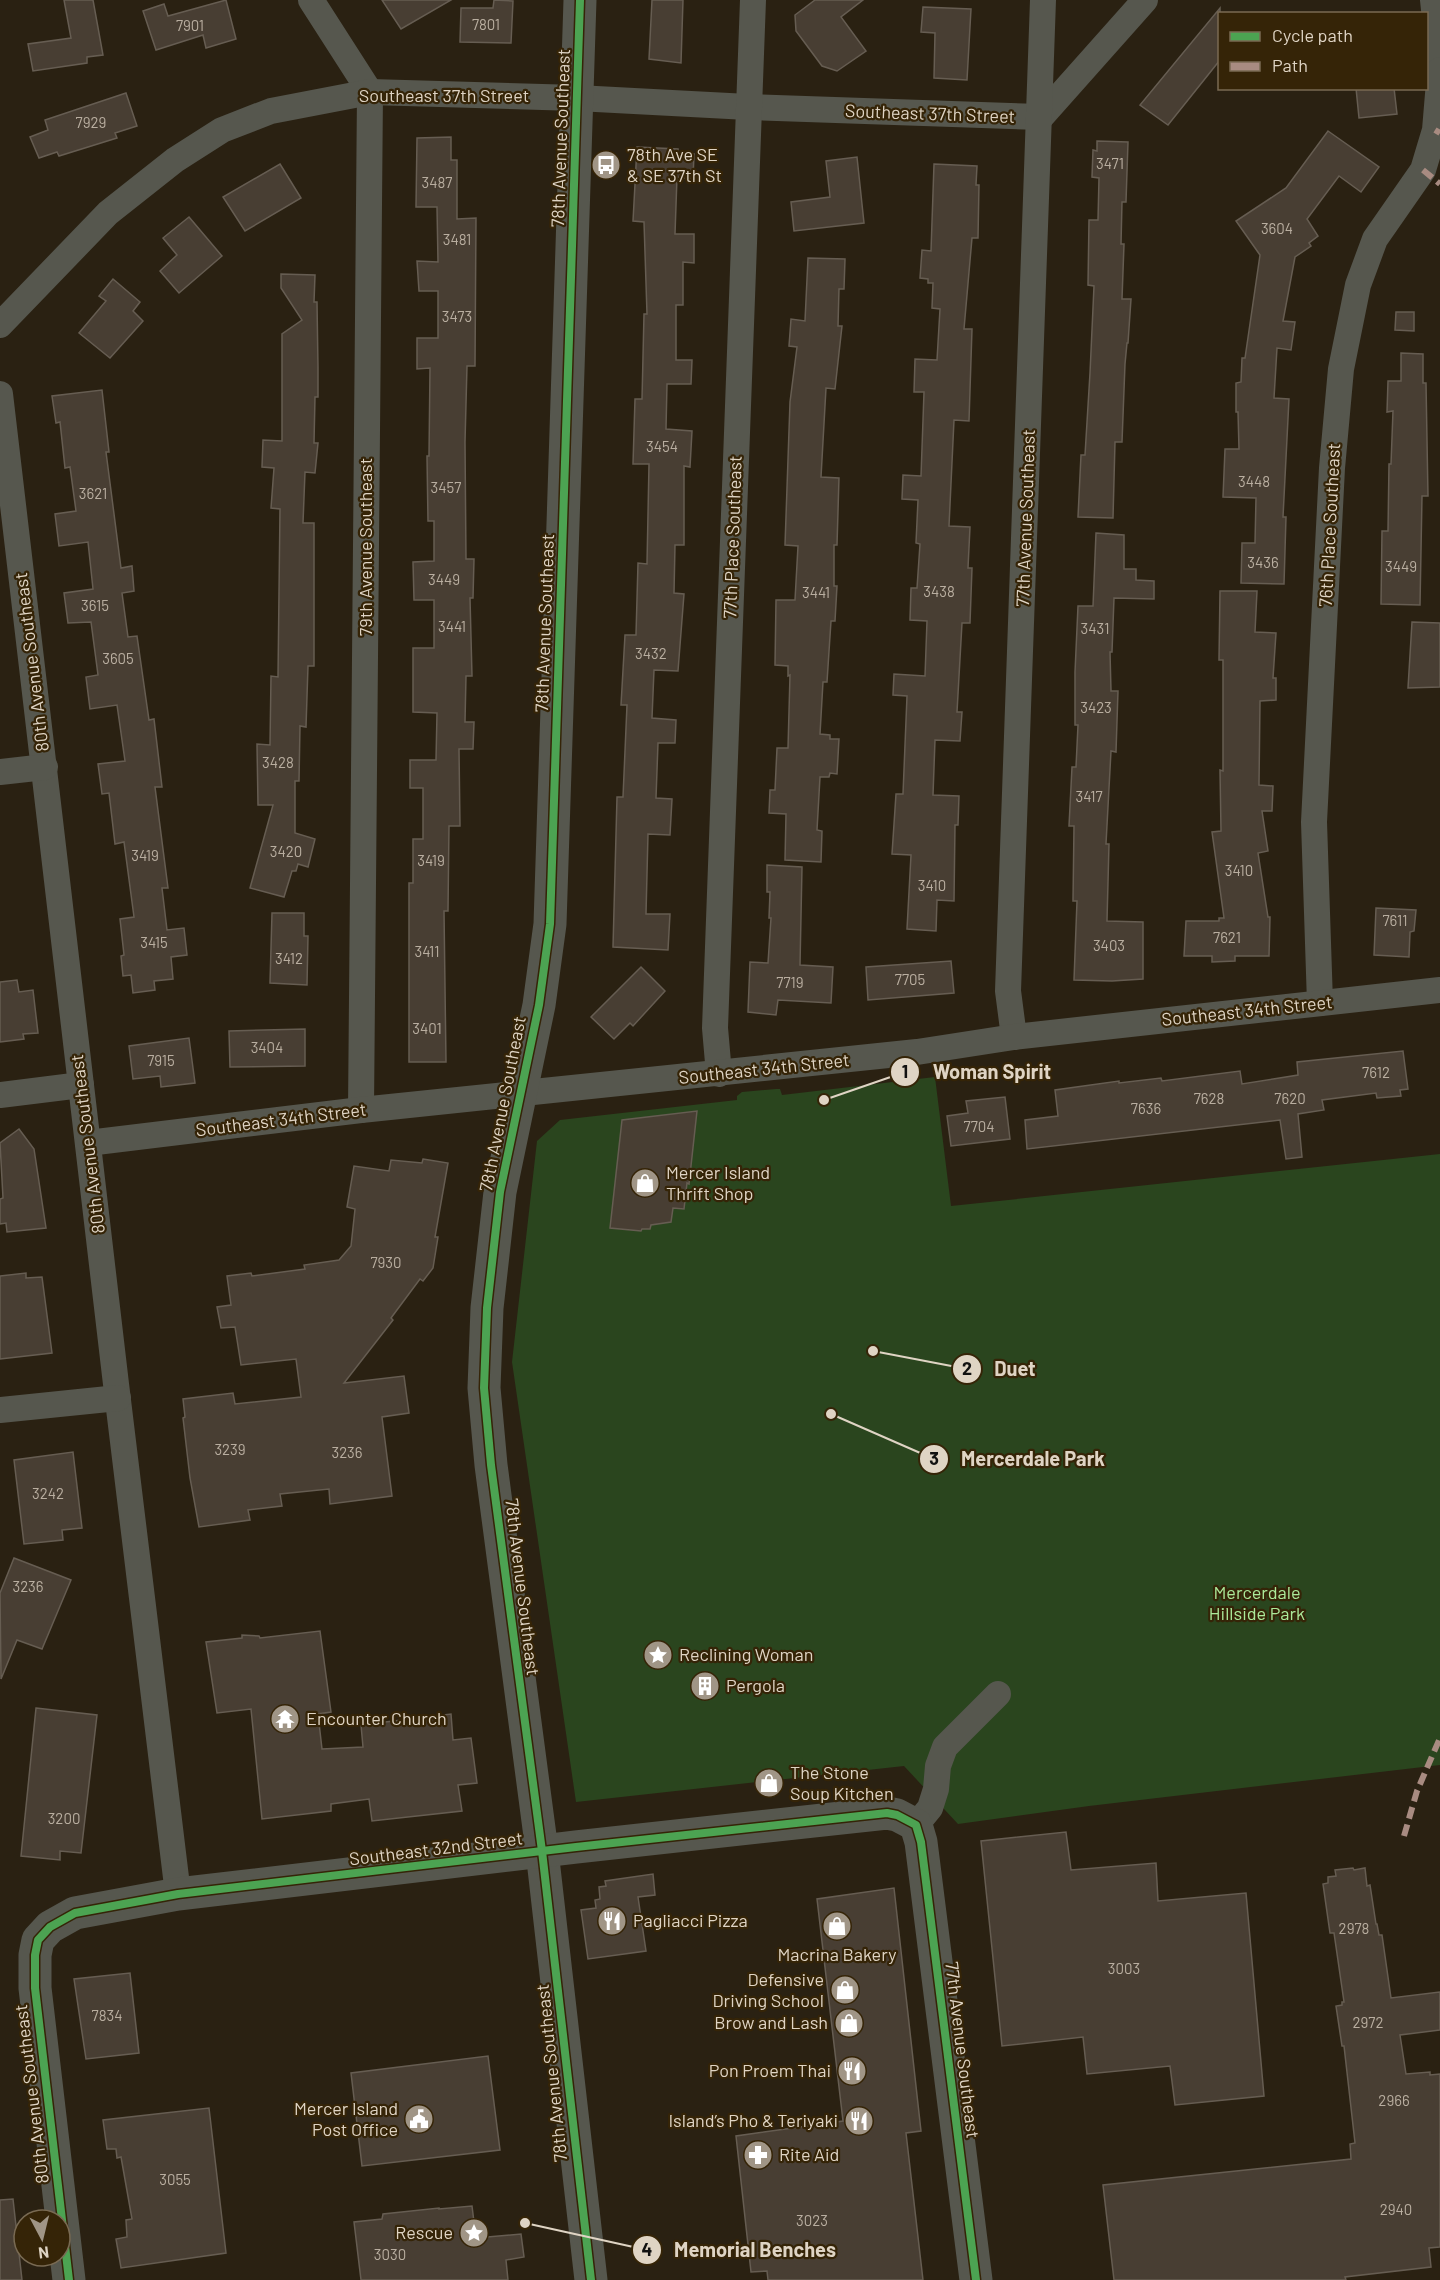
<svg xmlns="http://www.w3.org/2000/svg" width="1440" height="2280" font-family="Barlow,sans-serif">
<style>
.green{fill:#2a451e}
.building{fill:#483e33;stroke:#665d52;stroke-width:1.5}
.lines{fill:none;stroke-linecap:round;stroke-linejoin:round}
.minor{stroke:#56574e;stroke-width:26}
.tertiary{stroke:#56574e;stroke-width:33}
.quiet{stroke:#a88b81;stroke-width:6;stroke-dasharray:12 6;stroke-linecap:butt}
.cycleway-casing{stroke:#352407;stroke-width:11}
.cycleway{stroke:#4ca352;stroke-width:8}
.labels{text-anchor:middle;stroke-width:4.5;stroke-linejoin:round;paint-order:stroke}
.number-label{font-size:15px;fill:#b9aea0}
.street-label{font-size:18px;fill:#dfd4c4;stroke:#352407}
.poi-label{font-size:18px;fill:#dfd4c4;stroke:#352407;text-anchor:start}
.park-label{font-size:18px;fill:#abea9a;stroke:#352407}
.leader{fill:none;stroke:#dfd4c4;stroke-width:2}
.callout-dot{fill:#dfd4c4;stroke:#352407;stroke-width:2}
.mark-label{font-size:18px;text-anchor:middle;font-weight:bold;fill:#111}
.callout-label{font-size:20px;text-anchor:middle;font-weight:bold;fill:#dfd4c4;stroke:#352407;stroke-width:4.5;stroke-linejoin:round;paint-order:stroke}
</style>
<rect width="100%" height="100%" fill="#2a2112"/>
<!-- green -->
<path class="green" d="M935,1077L951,1206L1440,1154V1765L1089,1806L958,1824L904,1766L576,1802L512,1362L537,1141L560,1120L737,1100V1096L742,1092L776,1089H780L782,1095Z"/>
<!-- building -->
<g class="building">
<path d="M64,0H93L103,55L87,57V63L33,71L28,44L71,38Z"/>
<path d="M226,0L236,39L206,48L203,35L156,50L143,11L164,4L168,16Z"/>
<path d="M382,0H451L401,29Z"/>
<path d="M494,0L513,1L511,43L460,42L461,8H493Z"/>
<path d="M652,0H683L681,63L649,59Z"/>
<path d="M815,0H863L841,17L866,51L837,71L822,66L796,31L795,15Z"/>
<path d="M923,7L971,9L967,80L934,78L935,33L921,32Z"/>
<path d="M1220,8V60L1168,125L1140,105Z"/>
<path d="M1356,88H1394L1397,114L1359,118Z"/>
<path d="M126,93L137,126L115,133L117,138L59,156L57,152L39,158L30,137L48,130L45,120Z"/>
<path d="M1328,131L1379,167L1361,192L1339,176L1307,219L1318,236L1309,243L1311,246L1295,257L1283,321L1295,322L1291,350L1277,348L1274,398L1289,399L1283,517H1286L1284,584L1241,583L1242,543H1255L1256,498L1223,497L1225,449H1239L1238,412H1236V383L1241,382L1242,358H1245L1260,255L1236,221L1286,188Z"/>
<path d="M451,137V160H457V219L476,218L475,366H467L465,442L466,559H474L473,598H470L472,676H466L465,722H474L473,749H459L460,826H449L448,911H444L446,1062H409V883H413V839H423V788H410V760H436L437,713L413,712V648H434V600H414L413,562L434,561V521H428L427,456H429L430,368L417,369V338H438V291H419L417,261L438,262L437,207H416L417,138Z"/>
<path d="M1097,141L1128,142L1126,202H1122L1121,244H1124L1122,299H1131L1128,343H1127L1125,364L1122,442H1115L1113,518L1078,517L1081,455H1085L1090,373L1094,286L1088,285L1089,220H1098L1099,178L1092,177L1093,150L1097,151Z"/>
<path d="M637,147L678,149V154H694L693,179L677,177L675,234H694V263L683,262V305H676V360H692L691,384H667L666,429L692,431L690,467L684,466V545H675L674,593L684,594L678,671L654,670L652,718L676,720L675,743H658L656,798L672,799L670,835L648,834L646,914H670L668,950L613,947L617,797H623L627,705H621L625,635H636L638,563L647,564L649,464H633L635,399H642L644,314H647L644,222L633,221Z"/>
<path d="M857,157L864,223L794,231L791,202L830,197L826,161Z"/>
<path d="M280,164L301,198L245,231L223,197Z"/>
<path d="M934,164L977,166L976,185H979L978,238H972L964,329H972L969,421L954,420L949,526L970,527L968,568H972L970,623H962L957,712H962L960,741L935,740L933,795L959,796L958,825H955L954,901L937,900L936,931L907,929L911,855L892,854L896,794H903L907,696L893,695L894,674L925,676L927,621L910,620L911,588H917L920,544L916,543L918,500L902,499L903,475L921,476L924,392H914L915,359L937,360L940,309L932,308L933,283H928V279L920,278L922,250L931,251Z"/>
<path d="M189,217L222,256L179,293L160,271L177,255L163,238Z"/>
<path d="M808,258L845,259L844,289H839L838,326H842L835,389L826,388L821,477L839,478L837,545H834V586H837L835,621H831L827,682H823L820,734L830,735V739H839L837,774L830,773L829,777H820L817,830L822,831L821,862L785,860L786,814L769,813L770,790H775L777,748H788L790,675L788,676V666L775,665L776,600H795L798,546L785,545L790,402L797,347L789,346L791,319L805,321Z"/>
<path d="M281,274L315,275L314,302H317L318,367V397H315L314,443H318L315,473L305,472L303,523H314V666H308L306,727L300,726L299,781H295V833L315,839L308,867L298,864L296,871H292L284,897L250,888L273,805H258L257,744L270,745L271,676L278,677L280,509L271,508L274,468L262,467L263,440L282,441V334L302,320L281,288Z"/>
<path d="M113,279L140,302L133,311L143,321L110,358L79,333L106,301L99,296Z"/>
<path d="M1396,312H1414V331L1395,330Z"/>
<path d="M1401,353L1423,354V383H1426L1428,496H1422L1420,605L1381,604L1382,531H1388L1389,464H1391L1393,411L1387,412L1388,381H1401Z"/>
<path d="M102,390L109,452H106L121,568L132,566L134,591L122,593L128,637L137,636L149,720L154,719L162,787H155L168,888H162L167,930L184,928L187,955L171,957L173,979L154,981L155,990L133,993L131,975L123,976L121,956L124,955L120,919L134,917L124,842L115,844L109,793L102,794L98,764L125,761L117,705L90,709L86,677L98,675L91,622L68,623L64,593L93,589L88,542L59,546L55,514L76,511L70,467L65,468L60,422L56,423L52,396Z"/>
<path d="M1096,533L1124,535V569H1136V580L1154,581V599L1114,598L1112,652H1110L1111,691H1118L1116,752L1111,751L1106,844H1109L1107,921L1143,922V979L1112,981L1074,980L1077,901H1073L1074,826H1069L1072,767H1076L1078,725H1075V672L1078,606H1093Z"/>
<path d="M1220,591H1257L1255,632L1276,633L1273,678H1276V700L1260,701L1259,785L1273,786L1272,811H1262L1268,851L1258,853L1268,917H1270L1269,956H1235V961L1212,962V956H1184L1186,921H1219V918H1224L1212,832L1221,831L1220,770L1223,771V660H1219Z"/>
<path d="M1412,622L1440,623V687L1408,688Z"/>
<path d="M767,865L802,867L800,965L833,967L831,1003L778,1000L776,1015L748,1012L750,962L768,963L771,918H769L770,892H767Z"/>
<path d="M1376,908L1416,910L1414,931L1410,932L1409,957L1374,955Z"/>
<path d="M272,913H304V936H308L307,985L270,983Z"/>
<path d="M951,961L954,993L868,1000L866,967Z"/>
<path d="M641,967L665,991L633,1026L630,1023L614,1039L591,1017Z"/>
<path d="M17,980L19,992L33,990L38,1033L23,1034L24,1039L0,1042V982Z"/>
<path d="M305,1029V1066L230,1067L229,1031Z"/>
<path d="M189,1038L195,1083L161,1087L160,1076L133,1079L129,1046Z"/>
<path d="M1403,1051L1408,1089L1400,1090L1401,1096L1377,1098L1376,1093L1322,1100L1324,1110L1298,1114L1302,1157L1286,1159L1280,1120L1027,1149L1025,1120L1058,1116L1055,1090L1119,1081V1083L1161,1078L1162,1081L1240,1071L1242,1084L1298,1075L1297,1062Z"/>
<path d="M1005,1097L1010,1139L951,1146L947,1116L968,1113L966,1101Z"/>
<path d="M697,1111L689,1184L687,1183L684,1209L673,1208L671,1222L651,1225L650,1229H642L641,1231L610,1228L622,1120Z"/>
<path d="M19,1129L34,1149L46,1228L7,1232L6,1223L0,1224V1199L3,1198L0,1143Z"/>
<path d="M423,1159L448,1163L435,1237H438L433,1268L423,1281L420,1279L391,1318L393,1320L344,1383L404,1376L409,1413L382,1417L392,1496L330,1504L329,1489L280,1494L282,1506L248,1510L250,1520L199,1527L190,1478L183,1418L185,1417L183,1399L233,1393L235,1404L301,1397L296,1359L241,1365L235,1327L221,1328L217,1307L231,1305L227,1276L251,1273L252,1276L305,1269L304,1265L339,1260L351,1246L355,1209L347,1207L354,1166L389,1171L391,1160L422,1163Z"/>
<path d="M26,1273V1278L42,1277L52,1353L0,1359V1276Z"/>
<path d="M73,1452L82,1528L62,1530L63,1540L24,1544L14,1460Z"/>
<path d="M14,1558L71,1580L42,1649L17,1640L1,1679L0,1593Z"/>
<path d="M320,1631L331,1712L318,1714L322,1749L363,1747L361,1725L451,1714L453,1740L471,1738L477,1783L458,1785L462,1811L372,1821L369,1799L331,1804V1811L262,1819L251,1709L217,1713L206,1642L242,1638V1635L259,1636L260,1638Z"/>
<path d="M36,1708L97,1715L81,1853L60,1851V1860L21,1856Z"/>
<path d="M1066,1832L1071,1870L1156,1863L1158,1901L1246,1893L1264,2096L1175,2105L1170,2066L1087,2074L1083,2037L1002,2046L981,1841Z"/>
<path d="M1353,1868L1354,1870L1365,1868L1367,1886L1370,1885L1376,1924H1377L1379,1935H1382L1391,1998L1440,1992V2030L1400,2035L1406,2074L1430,2072V2075L1440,2074V2247L1429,2248L1431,2267L1345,2277L1346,2280H1114L1103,2185L1351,2159L1350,2144L1355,2143L1344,2046H1342L1336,2006L1342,2005V2002H1344L1334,1933H1330L1323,1884L1328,1883V1877L1336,1876L1335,1870Z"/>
<path d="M653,1874L655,1895L638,1897L646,1951L588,1959L581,1910L596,1908L595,1900L600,1899L599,1887L606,1886L605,1881Z"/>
<path d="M894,1888L921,2131L906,2133L923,2280H768L767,2271L751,2272L736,2136L843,2121L817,1899Z"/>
<path d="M130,1973L139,2053L86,2059L74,1979Z"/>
<path d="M488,2056L500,2150L362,2166L351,2073Z"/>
<path d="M209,2108L226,2253L121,2268L116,2239L127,2237L126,2220L132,2219L121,2157L117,2158L116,2149H107L103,2120Z"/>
<path d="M13,2199L22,2280H0V2200Z"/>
<path d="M472,2206L476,2238L521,2234L524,2257L506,2260L508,2280H361L354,2222L382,2219L383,2214L439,2208V2209Z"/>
</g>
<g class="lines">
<!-- minor -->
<g class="minor">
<path d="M311,0L370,92L361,1110"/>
<path d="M1433,0L1440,67"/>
<path d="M0,325L108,213L175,160L222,130L271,111L370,92L577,98L748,107L1041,117L1145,0"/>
<path d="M0,394L116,1384L178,1894"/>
<path d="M0,772L45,767"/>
<path d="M1320,1003L1314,822L1332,468L1341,369L1358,285L1375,239L1423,170L1435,130L1440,70"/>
<path d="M1014,1037L1008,991L1043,0"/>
<path d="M719,1074L715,1028L753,0"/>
<path d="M0,1095L81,1085"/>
<path d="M88,1143L361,1110L917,1052L1014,1037L1440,990"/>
<path d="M0,1410L118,1398"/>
<path d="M916,1825L930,1808L936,1789L938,1766L945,1747L998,1694"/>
</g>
<!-- tertiary -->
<g class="tertiary">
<path d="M580,0L550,924L539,1005L500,1192L487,1308L484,1388L491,1465L542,1851L591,2280"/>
<path d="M69,2280L35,1988V1955L38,1940L50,1927L75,1913L178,1894L576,1847L887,1813L897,1815L916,1825L921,1842L976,2280"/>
</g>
<!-- quiet -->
<g class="quiet">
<path d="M1435,130L1440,133"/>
<path d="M1423,170L1440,184"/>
<path d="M1404,1836L1417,1791L1440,1738"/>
</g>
<!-- cycleway casing -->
<g class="cycleway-casing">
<g id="cycleway">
<path d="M580,0L550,924L539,1005L500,1192L487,1308L484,1388L491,1465L542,1851L591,2280"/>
<path d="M69,2280L35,1988V1955L38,1940L50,1927L75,1913L178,1894L576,1847L887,1813L897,1815L916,1825L921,1842L976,2280"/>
</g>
</g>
<!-- cycleway -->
<use href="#cycleway" class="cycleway"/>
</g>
<!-- icons -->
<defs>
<g id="bus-disc" transform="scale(1.5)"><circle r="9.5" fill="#a09586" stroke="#352407"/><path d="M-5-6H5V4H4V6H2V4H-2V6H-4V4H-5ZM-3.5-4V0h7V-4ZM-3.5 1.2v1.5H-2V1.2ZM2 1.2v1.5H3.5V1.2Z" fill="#fff"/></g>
<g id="shop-disc" transform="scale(1.5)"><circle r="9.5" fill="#a09586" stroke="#352407"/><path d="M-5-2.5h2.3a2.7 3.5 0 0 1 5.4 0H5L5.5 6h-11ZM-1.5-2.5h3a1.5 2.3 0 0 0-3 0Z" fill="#fff"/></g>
<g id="sight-disc" transform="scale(1.5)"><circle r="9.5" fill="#a09586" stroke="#352407"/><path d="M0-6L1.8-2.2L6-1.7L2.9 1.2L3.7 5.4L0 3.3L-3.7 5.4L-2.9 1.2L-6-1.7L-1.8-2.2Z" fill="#fff"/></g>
<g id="building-disc" transform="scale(1.5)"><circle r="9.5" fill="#a09586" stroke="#352407"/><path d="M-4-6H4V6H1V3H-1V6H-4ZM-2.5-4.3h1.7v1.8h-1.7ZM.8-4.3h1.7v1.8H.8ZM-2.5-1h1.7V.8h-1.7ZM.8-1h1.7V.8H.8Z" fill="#fff"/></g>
<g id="temple-disc" transform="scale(1.5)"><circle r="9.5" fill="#a09586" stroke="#352407"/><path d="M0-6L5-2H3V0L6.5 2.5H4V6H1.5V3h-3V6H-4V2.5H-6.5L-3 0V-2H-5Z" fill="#fff"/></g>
<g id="restaurant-disc" transform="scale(1.5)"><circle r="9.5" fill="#a09586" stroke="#352407"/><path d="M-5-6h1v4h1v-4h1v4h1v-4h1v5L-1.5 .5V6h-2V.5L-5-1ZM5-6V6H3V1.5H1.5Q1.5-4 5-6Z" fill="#fff"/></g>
<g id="civic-disc" transform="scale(1.5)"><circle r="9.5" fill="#a09586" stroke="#352407"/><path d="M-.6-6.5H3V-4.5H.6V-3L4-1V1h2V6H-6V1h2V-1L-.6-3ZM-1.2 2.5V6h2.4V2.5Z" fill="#fff"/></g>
<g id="pharmacy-disc" transform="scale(1.5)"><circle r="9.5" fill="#a09586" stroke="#352407"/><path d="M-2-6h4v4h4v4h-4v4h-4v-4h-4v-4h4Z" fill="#fff"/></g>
</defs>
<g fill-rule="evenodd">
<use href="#bus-disc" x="606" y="165"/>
<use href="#shop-disc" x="645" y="1183"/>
<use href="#sight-disc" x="658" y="1655"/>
<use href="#building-disc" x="705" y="1686"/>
<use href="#temple-disc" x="285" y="1719"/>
<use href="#shop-disc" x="769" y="1783"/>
<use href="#restaurant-disc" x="612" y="1921"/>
<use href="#shop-disc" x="837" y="1926"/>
<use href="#shop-disc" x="845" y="1990"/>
<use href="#shop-disc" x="849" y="2023"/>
<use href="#restaurant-disc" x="852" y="2071"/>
<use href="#civic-disc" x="419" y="2119"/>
<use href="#restaurant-disc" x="859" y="2121"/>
<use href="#pharmacy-disc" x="758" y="2155"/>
<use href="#sight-disc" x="474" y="2233"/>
</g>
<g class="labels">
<!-- number labels -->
<g class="number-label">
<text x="486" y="30">7801</text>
<text x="190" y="31">7901</text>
<text x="91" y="128">7929</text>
<text x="1110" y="169">3471</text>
<text x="437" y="188">3487</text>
<text x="1277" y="234">3604</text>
<text x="457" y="245">3481</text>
<text x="457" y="322">3473</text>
<text x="662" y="452">3454</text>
<text x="1254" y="487">3448</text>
<text x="446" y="493">3457</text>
<text x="93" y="499">3621</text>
<text x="1263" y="568">3436</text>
<text x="1401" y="572">3449</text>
<text x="444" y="585">3449</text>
<text x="939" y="597">3438</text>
<text x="816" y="598">3441</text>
<text x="95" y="611">3615</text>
<text x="452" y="632">3441</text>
<text x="1095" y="634">3431</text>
<text x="651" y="659">3432</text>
<text x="118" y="664">3605</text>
<text x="1096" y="713">3423</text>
<text x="278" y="768">3428</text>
<text x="1089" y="802">3417</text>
<text x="286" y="857">3420</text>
<text x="145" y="861">3419</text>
<text x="431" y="866">3419</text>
<text x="1239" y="876">3410</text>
<text x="932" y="891">3410</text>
<text x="1395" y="926">7611</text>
<text x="1227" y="943">7621</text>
<text x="154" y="948">3415</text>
<text x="1109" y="951">3403</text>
<text x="427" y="957">3411</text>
<text x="289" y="964">3412</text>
<text x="910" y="985">7705</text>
<text x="790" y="988">7719</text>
<text x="427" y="1034">3401</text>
<text x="267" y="1053">3404</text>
<text x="161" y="1066">7915</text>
<text x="1376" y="1078">7612</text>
<text x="1209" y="1104">7628</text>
<text x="1290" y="1104">7620</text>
<text x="1146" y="1114">7636</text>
<text x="979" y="1132">7704</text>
<text x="386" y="1268">7930</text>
<text x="230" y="1455">3239</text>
<text x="347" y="1458">3236</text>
<text x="48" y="1499">3242</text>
<text x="28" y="1592">3236</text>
<text x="64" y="1824">3200</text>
<text x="1354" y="1934">2978</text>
<text x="1124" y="1974">3003</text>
<text x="107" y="2021">7834</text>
<text x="1368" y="2028">2972</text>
<text x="1394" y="2106">2966</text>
<text x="175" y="2185">3055</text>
<text x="1396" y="2215">2940</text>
<text x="812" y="2226">3023</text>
<text x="390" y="2260">3030</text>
</g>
<!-- street labels -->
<g class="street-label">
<text x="444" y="102">Southeast 37th Street</text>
<text transform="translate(930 114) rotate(2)" y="6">Southeast 37th Street</text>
<text transform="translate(561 138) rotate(-88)" y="6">78th Avenue Southeast</text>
<text transform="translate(1026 518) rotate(-88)" y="6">77th Avenue Southeast</text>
<text transform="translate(1330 525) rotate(-87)" y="6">76th Place Southeast</text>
<text transform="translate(733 537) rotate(-88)" y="6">77th Place Southeast</text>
<text transform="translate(366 547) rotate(-90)" y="6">79th Avenue Southeast</text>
<text transform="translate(545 623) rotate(-88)" y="6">78th Avenue Southeast</text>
<text transform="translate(32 662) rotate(-97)" y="6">80th Avenue Southeast</text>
<text transform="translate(1247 1011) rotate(-6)" y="6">Southeast 34th Street</text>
<text transform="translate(764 1069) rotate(-6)" y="6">Southeast 34th Street</text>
<text transform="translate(503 1104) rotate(-79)" y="6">78th Avenue Southeast</text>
<text transform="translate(281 1120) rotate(-7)" y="6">Southeast 34th Street</text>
<text transform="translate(88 1144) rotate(-97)" y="6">80th Avenue Southeast</text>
<text transform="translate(522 1587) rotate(83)" y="6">78th Avenue Southeast</text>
<text transform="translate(436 1849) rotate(-7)" y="6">Southeast 32nd Street</text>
<text transform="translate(962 2050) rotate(83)" y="6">77th Avenue Southeast</text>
<text transform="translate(552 2073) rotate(-96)" y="6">78th Avenue Southeast</text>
<text transform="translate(32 2094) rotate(-97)" y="6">80th Avenue Southeast</text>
</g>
<!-- poi labels -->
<g class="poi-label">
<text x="627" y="161">78th Ave SE<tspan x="627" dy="21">&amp; SE 37th St</tspan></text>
<text x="666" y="1179">Mercer Island<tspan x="666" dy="21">Thrift Shop</tspan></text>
<text x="679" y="1661">Reclining Woman</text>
<text x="726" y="1692">Pergola</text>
<text x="306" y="1725">Encounter Church</text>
<text x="790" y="1779">The Stone<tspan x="790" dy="21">Soup Kitchen</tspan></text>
<text x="633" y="1927">Pagliacci Pizza</text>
<text x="837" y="1961" text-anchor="middle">Macrina Bakery</text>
<text x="824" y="1986" text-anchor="end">Defensive<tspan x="824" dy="21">Driving School</tspan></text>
<text x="828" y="2029" text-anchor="end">Brow and Lash</text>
<text x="831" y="2077" text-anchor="end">Pon Proem Thai</text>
<text x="398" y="2115" text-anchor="end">Mercer Island<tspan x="398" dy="21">Post Office</tspan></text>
<text x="838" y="2127" text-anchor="end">Island’s Pho &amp; Teriyaki</text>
<text x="779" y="2161">Rite Aid</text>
<text x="453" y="2239" text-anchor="end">Rescue</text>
</g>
<!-- park labels -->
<g class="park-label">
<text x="1257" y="1599">Mercerdale<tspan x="1257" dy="21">Hillside Park</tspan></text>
</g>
</g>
<!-- callouts -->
<path class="leader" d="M824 1100L905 1072M873 1351L967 1369M831 1414L934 1459M525 2223L647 2250"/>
<g class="callout-dot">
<circle cx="824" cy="1100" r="6"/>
<circle cx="873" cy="1351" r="6"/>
<circle cx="831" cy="1414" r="6"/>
<circle cx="525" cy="2223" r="6"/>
<circle cx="905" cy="1072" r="15"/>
<circle cx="967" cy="1369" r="15"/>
<circle cx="934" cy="1459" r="15"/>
<circle cx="647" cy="2250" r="15"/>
</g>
<g class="mark-label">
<text x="905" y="1078">1</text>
<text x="967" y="1375">2</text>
<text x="934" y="1465">3</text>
<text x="647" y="2256">4</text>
</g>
<g class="callout-label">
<text x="992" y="1079">Woman Spirit</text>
<text x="1015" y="1376">Duet</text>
<text x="1033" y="1466">Mercerdale Park</text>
<text x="755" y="2257">Memorial Benches</text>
</g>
<!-- legend -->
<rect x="1218" y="12" width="210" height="78" fill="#352407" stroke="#796a53" stroke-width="1.5"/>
<rect x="1230" y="32" width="30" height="9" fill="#4ca352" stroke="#796a53" stroke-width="1.5"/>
<text x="1272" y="42" font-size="18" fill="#dfd4c4">Cycle path</text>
<rect x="1230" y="62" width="30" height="9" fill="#a88b81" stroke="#796a53" stroke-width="1.5"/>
<text x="1272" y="72" font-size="18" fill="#dfd4c4">Path</text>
<!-- north arrow -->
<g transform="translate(42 2238) rotate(173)"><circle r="28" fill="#352407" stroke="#796a53" stroke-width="1.5"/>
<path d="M0-4.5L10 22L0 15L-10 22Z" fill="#a09586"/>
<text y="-9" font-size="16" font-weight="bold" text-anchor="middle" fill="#dfd4c4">N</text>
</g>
</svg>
